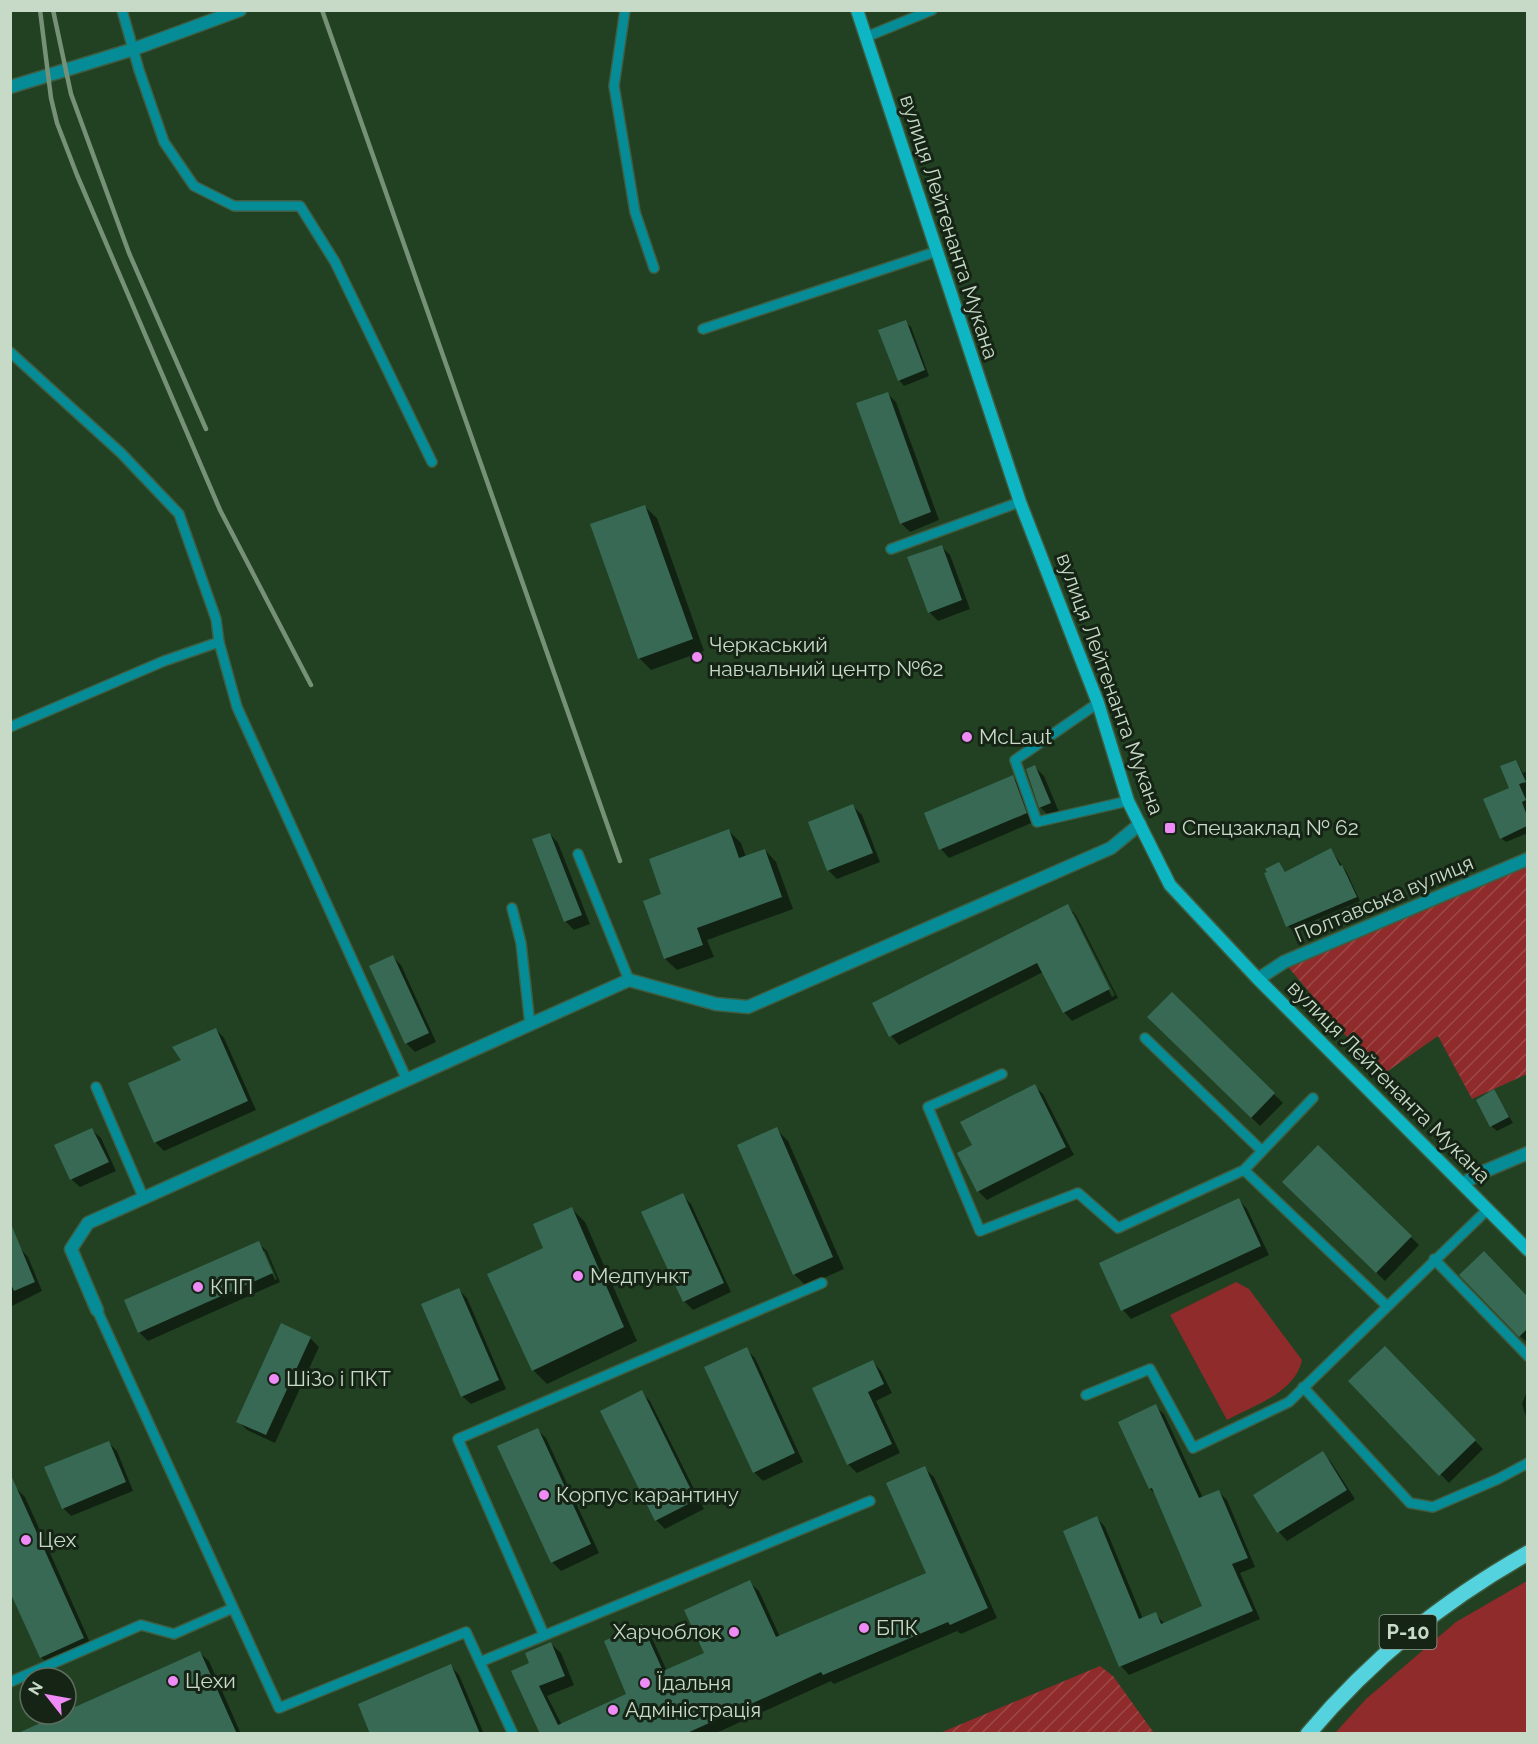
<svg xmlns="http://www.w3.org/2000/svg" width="1538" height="1744" font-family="Raleway,sans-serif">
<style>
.grass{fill:#902b2b}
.garden{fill:url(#garden-furrows)}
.shadow{fill:#0007;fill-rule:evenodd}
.building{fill:#386954}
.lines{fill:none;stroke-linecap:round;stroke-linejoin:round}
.service-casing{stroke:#3f5d40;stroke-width:12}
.minor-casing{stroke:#3f5d40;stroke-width:15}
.secondary-casing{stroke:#3f5d40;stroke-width:15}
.primary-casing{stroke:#3f5d40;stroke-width:18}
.service{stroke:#068c97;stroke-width:9}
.minor{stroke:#068c97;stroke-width:12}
.secondary{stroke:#0eb6c4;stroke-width:12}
.primary{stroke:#54d3df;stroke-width:15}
.rail{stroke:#779078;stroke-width:4.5}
.poi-dot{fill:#ef8bf7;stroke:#162416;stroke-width:2}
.labels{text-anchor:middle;stroke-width:6;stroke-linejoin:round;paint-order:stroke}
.shield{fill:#162416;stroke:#92a392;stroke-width:1.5}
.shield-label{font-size:20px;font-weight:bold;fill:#c7dac7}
.street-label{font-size:21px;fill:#c7dac7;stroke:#162416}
.poi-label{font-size:21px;fill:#c7dac7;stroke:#162416;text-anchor:start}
</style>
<defs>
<pattern id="garden-furrows" width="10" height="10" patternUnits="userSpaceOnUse" patternTransform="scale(1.5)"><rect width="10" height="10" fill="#902b2b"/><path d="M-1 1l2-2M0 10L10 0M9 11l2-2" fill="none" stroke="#9e4948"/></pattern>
</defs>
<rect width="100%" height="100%" fill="#214122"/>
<!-- grass -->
<g class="grass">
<path d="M1236,1282L1249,1289L1302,1360C1295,1393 1254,1405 1227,1420L1170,1315Z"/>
<path d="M1527,1581V1733H1335L1366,1699L1456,1622Z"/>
</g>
<!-- garden -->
<g class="garden">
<path d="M1527,859V1074L1472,1099L1438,1036L1385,1073L1373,1068L1284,962Z"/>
<path d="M1100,1666L1113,1676L1154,1733H940Z"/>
</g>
<!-- shadow -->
<g class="shadow">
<path d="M905,322L911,327L929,376L904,386L899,380Z"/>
<path d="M887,393L896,402L939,520L910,532L901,523Z"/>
<path d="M645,507L657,518L704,651L651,670L639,658Z"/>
<path d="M941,546L950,555L970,609L938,621L929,612Z"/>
<path d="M1516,761L1523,773L1528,771V833L1506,842L1501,838Z"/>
<path d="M1035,767L1044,776L1059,812L1049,816L1040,807Z"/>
<path d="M1013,777L1021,785L1034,822L949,858L941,849Z"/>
<path d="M853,806L862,815L880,862L837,879L828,870Z"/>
<path d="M729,831L741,843L746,857L765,850L776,862L793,909L707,940L714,957L677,970L665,959L663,895Z"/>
<path d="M550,834L558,843L590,924L574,930L565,921Z"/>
<path d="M1331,850L1346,871L1360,901L1292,930L1288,926L1279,864L1286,873Z"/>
<path d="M1067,906L1076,915L1118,998L1072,1021L1064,1012L1043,972L899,1045L891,1036L874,1004ZM1071,914H1074L1115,995L1112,997Z"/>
<path d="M393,957L401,965L436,1042L415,1052L406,1043Z"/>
<path d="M1172,994L1283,1103L1260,1126L1149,1017Z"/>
<path d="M216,1029L224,1038L256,1110L164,1151L155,1142L183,1061Z"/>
<path d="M1034,1086L1043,1094L1074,1155L987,1200L978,1191Z"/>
<path d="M1494,1091L1513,1123L1497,1131L1491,1126Z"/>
<path d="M776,1129L788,1141L844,1269L806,1286L794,1274Z"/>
<path d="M92,1130L101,1138L116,1171L80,1187L71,1179Z"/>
<path d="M1318,1147L1419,1245L1385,1281L1284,1182Z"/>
<path d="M682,1195L691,1204L731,1292L693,1310L684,1301Z"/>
<path d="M1239,1200L1247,1209L1269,1255L1131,1319L1123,1310Z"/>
<path d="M572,1209L585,1222L637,1341L547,1384L533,1370Z"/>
<path d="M258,1243L267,1251L280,1282L148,1341L139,1332ZM262,1251H265L277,1279L275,1280Z"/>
<path d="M20,1248L28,1257L42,1291L10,1307V1252Z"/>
<path d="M1493,1262L1528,1298V1343L1520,1336Z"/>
<path d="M458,1289L467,1298L506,1389L471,1404L462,1396Z"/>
<path d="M310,1338L319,1347L275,1443L247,1430L238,1421Z"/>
<path d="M1385,1348L1483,1449L1449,1483L1350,1381Z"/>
<path d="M746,1349L755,1358L803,1462L763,1481L754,1472Z"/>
<path d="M873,1362L881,1371L892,1393L876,1401L900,1453L857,1473L848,1464Z"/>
<path d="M1528,1388V1423L1522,1404Z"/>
<path d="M641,1392L650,1401L704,1509L665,1529L656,1520Z"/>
<path d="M1155,1406L1164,1414L1203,1498L1219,1492L1227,1500L1255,1567L1240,1573L1260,1619L1129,1675L1121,1666L1065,1531L1097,1518L1105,1527L1143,1619L1155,1614L1164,1623L1204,1607L1157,1495L1150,1489L1120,1422Z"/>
<path d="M537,1429L546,1438L599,1553L561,1571L552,1562Z"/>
<path d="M108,1442L117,1451L133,1491L71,1516L63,1508Z"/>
<path d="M1323,1453L1331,1462L1355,1499L1287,1541L1279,1532L1255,1495Z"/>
<path d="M924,1468L934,1477L997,1618L961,1634L957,1631L834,1684L831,1681L714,1734H542L531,1663L551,1644L561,1653L574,1685L547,1696L562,1725L628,1695L642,1626L651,1636L667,1671L706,1654L749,1582L759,1591L780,1637L928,1574Z"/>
<path d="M16,1488L25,1497L92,1647L50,1666L41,1657L14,1596L10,1598V1490Z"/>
<path d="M200,1653L209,1661L241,1734H20Z"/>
<path d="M451,1666L459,1675L484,1734H372Z"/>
</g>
<!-- building -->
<g class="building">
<path d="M906,320L925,370L898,381L878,330Z"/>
<path d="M888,392L931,512L900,524L856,403Z"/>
<path d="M645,505L693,639L638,659L590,524Z"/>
<path d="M942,545L962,600L928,613L907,557Z"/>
<path d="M1516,760L1526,782L1519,784L1526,800L1522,802L1527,816V826L1500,839L1483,799L1509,788L1500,766Z"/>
<path d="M1035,765L1051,803L1039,808L1026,769Z"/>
<path d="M1013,775L1027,813L939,850L924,813Z"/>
<path d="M853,804L873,853L827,871L808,822Z"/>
<path d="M729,829L739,858L765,849L782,897L697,928L703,945L664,959L643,901L661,894L649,859Z"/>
<path d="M550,833L582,915L564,922L532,839Z"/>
<path d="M1331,848L1340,866L1342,865L1357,897L1286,927L1264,873L1267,872L1265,869L1279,862L1285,872Z"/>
<path d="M1068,904L1110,989L1063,1013L1037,963L889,1037L872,1003Z"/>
<path d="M393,955L429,1033L405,1044L369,966Z"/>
<path d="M1172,992L1275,1093L1251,1118L1147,1017Z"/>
<path d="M216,1028L248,1101L154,1143L128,1083L181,1060L172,1047Z"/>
<path d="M1035,1084L1066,1147L977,1192L957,1153L972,1145L960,1122Z"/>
<path d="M1494,1089L1509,1117L1490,1127L1476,1100Z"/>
<path d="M777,1127L833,1257L793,1275L737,1145Z"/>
<path d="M92,1128L109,1162L70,1180L54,1145Z"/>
<path d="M1318,1145L1412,1236L1376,1273L1282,1182Z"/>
<path d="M683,1193L724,1283L683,1302L641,1212Z"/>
<path d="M1239,1198L1261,1246L1121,1311L1099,1263Z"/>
<path d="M572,1207L624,1327L532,1371L487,1274L543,1248L533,1224Z"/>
<path d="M11,1224L35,1282L14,1291L10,1282Z"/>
<path d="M259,1241L273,1273L138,1333L124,1300Z"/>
<path d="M1484,1251L1527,1296V1329L1519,1337L1459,1275Z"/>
<path d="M459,1288L499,1380L461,1397L421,1304Z"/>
<path d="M281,1323L311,1337L266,1435L236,1422Z"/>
<path d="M1385,1346L1476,1440L1439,1476L1348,1381Z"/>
<path d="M747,1347L795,1453L753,1473L704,1367Z"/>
<path d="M873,1360L884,1384L868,1392L892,1444L847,1465L812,1388Z"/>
<path d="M642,1390L696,1500L655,1521L600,1411Z"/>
<path d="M1156,1404L1199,1498L1219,1490L1248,1558L1232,1564L1253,1611L1119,1667L1063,1531L1097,1516L1139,1619L1156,1612L1161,1624L1202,1606L1152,1488L1149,1489L1118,1422Z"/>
<path d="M538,1428L591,1544L551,1563L497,1446Z"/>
<path d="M109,1441L126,1482L62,1509L44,1467Z"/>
<path d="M1323,1451L1347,1490L1277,1533L1253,1495Z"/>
<path d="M925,1466L988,1608L950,1625L948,1622L823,1675L821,1672L685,1734H540L511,1671L529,1663L525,1653L551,1642L565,1676L539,1686L558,1725L626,1694L604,1641L642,1624L663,1671L704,1653L684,1610L750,1580L776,1637L926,1573L886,1483Z"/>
<path d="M10,1473L84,1638L40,1658L10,1592Z"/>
<path d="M200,1651L237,1734H16L60,1714H66V1711Z"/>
<path d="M451,1664L480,1734H370L358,1704Z"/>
</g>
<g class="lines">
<!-- service casing -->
<g class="service-casing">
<g id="service">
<path d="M122,10L139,70L164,142L194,186L234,206H300L335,262L432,462"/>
<path d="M625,10L614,86L635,212L654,268"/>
<path d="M866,37L932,10"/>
<path d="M703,329L935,252"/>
<path d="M10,352L121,453L179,514L216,619L219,642"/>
<path d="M891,549L1020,502"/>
<path d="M1098,703L1015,760L1037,822L1128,801"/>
<path d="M10,727L164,661L219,642L237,707L407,1080"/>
<path d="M578,854L629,980"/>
<path d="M512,908L521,943L530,1025"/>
<path d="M1145,1038L1262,1151"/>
<path d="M1002,1074L928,1107L980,1231L1078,1193L1118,1228L1244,1170L1386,1305"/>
<path d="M96,1087L144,1199"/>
<path d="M1244,1170L1313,1098"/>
<path d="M1434,1259L1528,1356"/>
<path d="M97,1310L279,1708L466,1632L513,1734"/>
<path d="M1303,1387L1410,1503L1433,1507L1498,1479L1528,1463"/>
<path d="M1086,1395L1150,1369L1193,1448L1289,1402L1488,1209"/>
<path d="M544,1635L458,1439L822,1283"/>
<path d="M480,1662L870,1501"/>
<path d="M10,1682L141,1625L174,1634L233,1608"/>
</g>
</g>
<!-- minor casing -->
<g class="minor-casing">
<g id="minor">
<path d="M10,87L134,49L240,10"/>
<path d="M1258,979L1284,962L1528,859"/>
<path d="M1463,1184L1478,1174L1528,1153"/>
<path d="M97,1310L71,1249L88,1223L629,980L716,1004L748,1007L1111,848L1140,824"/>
</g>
</g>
<!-- secondary casing -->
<g class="secondary-casing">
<path id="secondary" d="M857,10L1020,502L1098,703L1128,801L1170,885L1258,979L1528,1250"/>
</g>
<!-- primary casing -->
<g class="primary-casing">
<path id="primary" d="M1308,1734C1372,1658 1442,1602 1528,1553"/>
</g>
<!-- service -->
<use href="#service" class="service"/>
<!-- minor -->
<use href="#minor" class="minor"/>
<!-- secondary -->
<use href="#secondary" class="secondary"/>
<!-- primary -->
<use href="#primary" class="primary"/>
<!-- rail -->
<g class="rail">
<path d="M40,10L51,98L57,123L77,175L220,510L311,685"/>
<path d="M53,10L71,94L129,253L206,429"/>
<path d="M322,10L620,861"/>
</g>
</g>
<!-- markers -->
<g class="poi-dot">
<circle cx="697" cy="657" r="6"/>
<circle cx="967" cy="737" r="6"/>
<rect x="1164" y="822" width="12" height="12" rx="3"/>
<circle cx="578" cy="1276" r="6"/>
<circle cx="198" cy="1287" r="6"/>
<circle cx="274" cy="1379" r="6"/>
<circle cx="544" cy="1495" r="6"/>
<circle cx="26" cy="1540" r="6"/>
<circle cx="864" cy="1628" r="6"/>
<circle cx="734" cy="1632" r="6"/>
<circle cx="173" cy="1681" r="6"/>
<circle cx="645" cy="1683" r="6"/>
<circle cx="613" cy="1710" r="6"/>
</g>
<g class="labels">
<!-- shield labels -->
<rect class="shield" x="1379.5" y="1615" width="57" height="34" rx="4.5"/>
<g class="shield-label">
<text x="1408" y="1639">Р-10</text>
</g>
<!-- street labels -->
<g class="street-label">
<text transform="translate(949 227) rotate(72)" y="7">вулиця Лейтенанта Мукана</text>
<text transform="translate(1110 684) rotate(70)" y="7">вулиця Лейтенанта Мукана</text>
<text transform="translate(1384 899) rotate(-23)" y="7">Полтавська вулиця</text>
<text transform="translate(1389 1082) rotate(45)" y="7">вулиця Лейтенанта Мукана</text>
</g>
<!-- poi labels -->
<g class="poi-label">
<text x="709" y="652">Черкаський<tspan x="709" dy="24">навчальний центр №62</tspan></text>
<text x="979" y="744">McLaut</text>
<text x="1182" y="835">Спецзаклад № 62</text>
<text x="590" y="1283">Медпункт</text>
<text x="210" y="1294">КПП</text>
<text x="286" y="1386">ШіЗо і ПКТ</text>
<text x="556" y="1502">Корпус карантину</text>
<text x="38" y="1547">Цех</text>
<text x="876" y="1635">БПК</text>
<text x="722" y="1639" text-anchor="end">Харчоблок</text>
<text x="185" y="1688">Цехи</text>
<text x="657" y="1690">Їдальня</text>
<text x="625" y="1717">Адміністрація</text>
</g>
</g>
<!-- border -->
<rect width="1538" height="1744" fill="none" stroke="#c7dac7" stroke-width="24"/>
<!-- north arrow -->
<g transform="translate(48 1696) rotate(301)"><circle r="28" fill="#162416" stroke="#5d6d5d" stroke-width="1.5"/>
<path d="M0-4.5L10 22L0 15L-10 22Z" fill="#ef8bf7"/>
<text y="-9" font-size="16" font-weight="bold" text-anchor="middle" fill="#c7dac7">N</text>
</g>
</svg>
